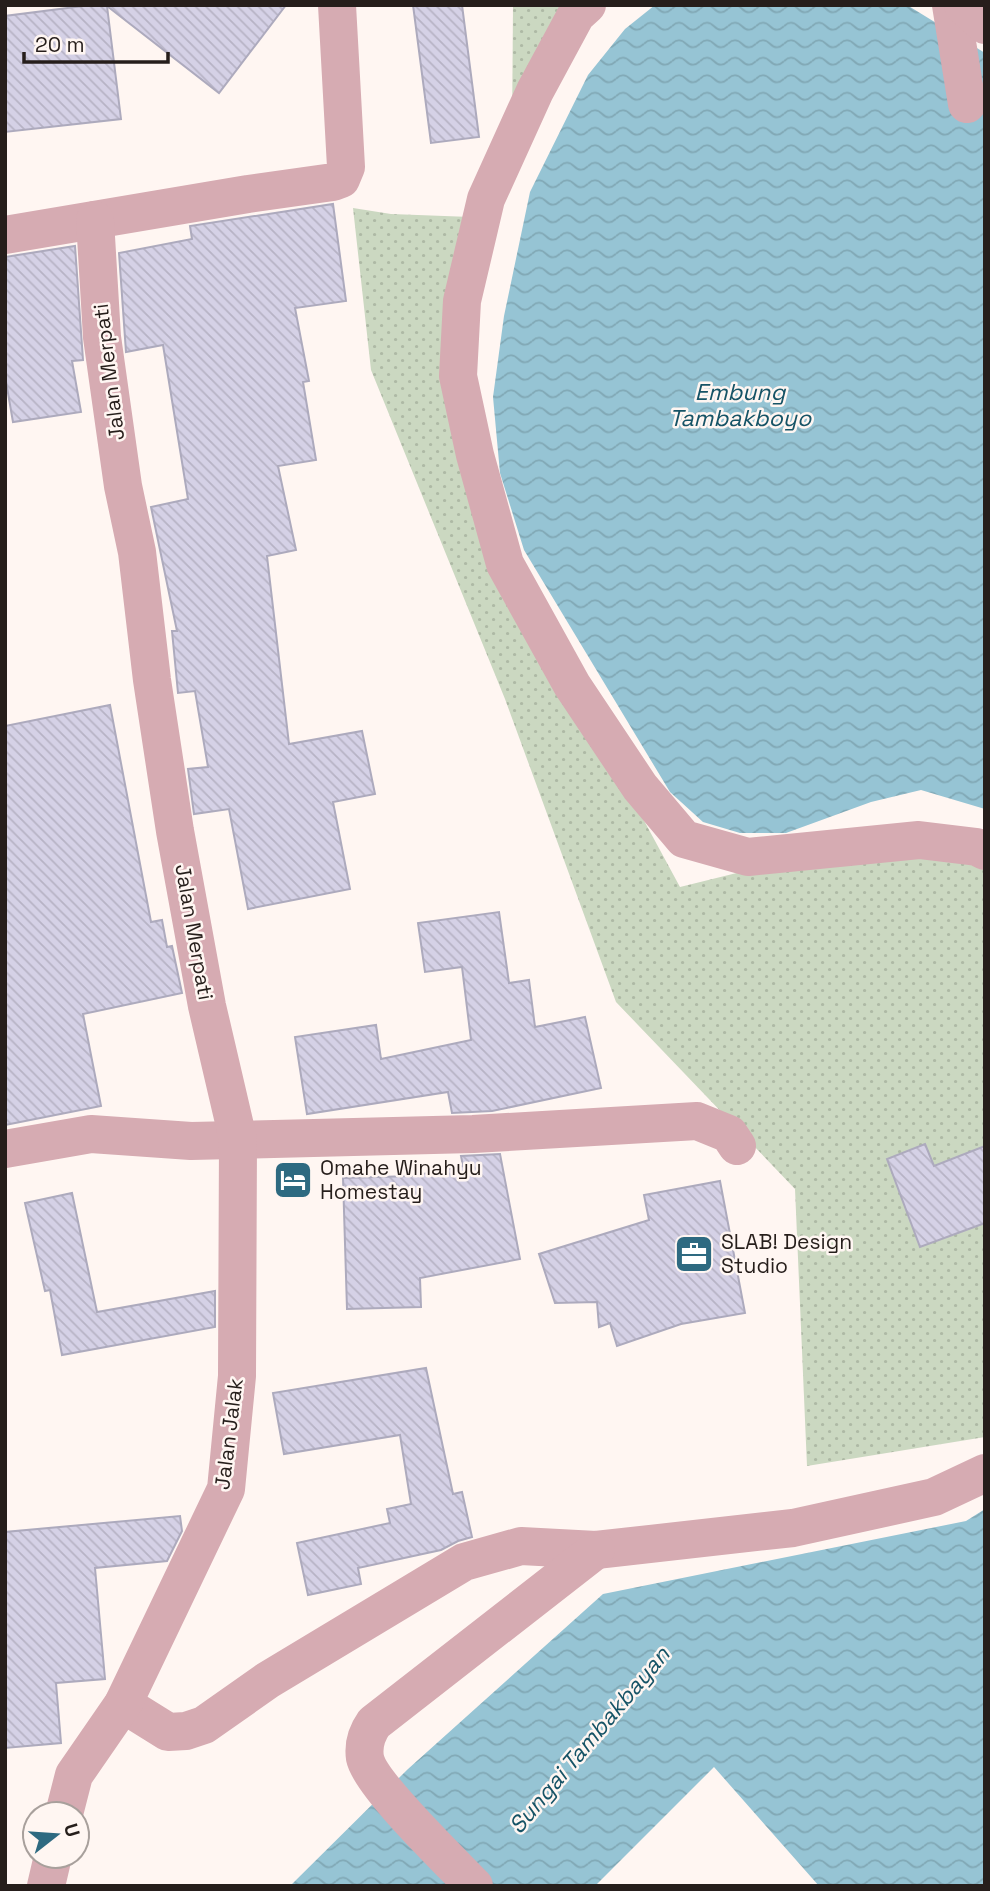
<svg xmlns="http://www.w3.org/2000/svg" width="990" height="1891" font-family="'Space Grotesk',sans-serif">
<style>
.grass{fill:url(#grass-dots)}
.water{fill:url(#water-waves)}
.building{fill:url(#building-back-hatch);stroke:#adaabd;stroke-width:2}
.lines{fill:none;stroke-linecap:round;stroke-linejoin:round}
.minor{stroke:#d6abb2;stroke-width:38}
.labels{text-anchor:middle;stroke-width:5;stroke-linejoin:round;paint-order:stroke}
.street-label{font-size:21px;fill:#261e1b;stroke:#fff6f2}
.poi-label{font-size:21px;fill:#261e1b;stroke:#fff6f2;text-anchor:start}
.water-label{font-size:23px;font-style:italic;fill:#165366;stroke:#fff6f2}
</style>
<defs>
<pattern id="grass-dots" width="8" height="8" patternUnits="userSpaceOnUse" patternTransform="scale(1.75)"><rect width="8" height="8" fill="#cbd8c1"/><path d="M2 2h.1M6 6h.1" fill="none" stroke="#aeb9a5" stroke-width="1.8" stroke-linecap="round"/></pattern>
<pattern id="water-waves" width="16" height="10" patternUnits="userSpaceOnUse" patternTransform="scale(1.75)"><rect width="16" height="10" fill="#96c4d4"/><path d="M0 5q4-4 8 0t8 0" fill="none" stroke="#81a8b5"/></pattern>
<pattern id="building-back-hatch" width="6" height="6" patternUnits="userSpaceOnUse" patternTransform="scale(1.75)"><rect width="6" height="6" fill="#d5d1e6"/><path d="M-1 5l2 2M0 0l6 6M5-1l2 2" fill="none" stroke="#b7b3c5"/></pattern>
</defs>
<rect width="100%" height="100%" fill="#fff6f2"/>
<!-- grass -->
<g class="grass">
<path d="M513,5H561L512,133Z"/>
<path d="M353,208L391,214L471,217L458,358L519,590L680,887L859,843L985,867V1437L807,1466L795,1189L616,1002L505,699L371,370Z"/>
</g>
<!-- water -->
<g class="water">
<path d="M655,5H907L985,53V809L921,790L871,802L786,833H740L703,822L670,792L524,550L500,473L493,397L504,316L530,192L588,75L625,29Z"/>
<path d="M985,1509V1886H819L714,1767L595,1886H290L408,1769L603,1594L966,1521Z"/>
</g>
<!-- building -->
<g class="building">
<path d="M91,5H286L219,93L107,6L121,119L5,132V16Z"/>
<path d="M413,5H462L479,137L431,143Z"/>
<path d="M333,204L346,301L295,308L309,381L303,382L316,460L278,466L296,550L267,556L289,744L362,731L375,794L333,802L350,889L248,909L229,809L194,814L188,769L208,767L195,691L178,693L172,631H177L151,507L188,499L163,345L126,352L119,253L192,239L190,226Z"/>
<path d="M75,246L83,360L72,361L81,412L13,422L5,376V257Z"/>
<path d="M110,705L151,922L162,920L167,947L172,946L182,993L83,1014L101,1106L5,1125V726Z"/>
<path d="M499,912L509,983L529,980L535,1027L585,1017L601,1088L492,1111L452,1113L448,1092L307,1114L295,1037L376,1025L381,1059L471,1040L462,967L425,972L418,923Z"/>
<path d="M925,1144L934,1166L985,1146V1223L920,1247L887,1159Z"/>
<path d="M500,1154L520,1259L420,1278L421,1307L347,1309L343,1178L413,1176L463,1166L461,1156Z"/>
<path d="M720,1181L745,1313L681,1324L617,1346L610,1323L599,1327L597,1302L555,1303L539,1254L649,1220L644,1195Z"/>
<path d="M72,1193L97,1312L215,1291V1327L62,1355L50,1290L45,1291L25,1203Z"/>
<path d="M426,1368L453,1494L462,1492L472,1537L458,1541L441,1550L358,1568L361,1584L308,1595L297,1543L390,1523L387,1509L411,1504L400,1435L284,1454L273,1393Z"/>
<path d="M180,1516L182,1531L167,1561L95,1568L105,1679L56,1683L61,1743L5,1748V1532Z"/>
</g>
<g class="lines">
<!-- minor -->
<g class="minor">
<path d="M587,5L576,15L535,91L486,199L462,301L458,376L475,455L505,564L572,685L640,787L684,839L748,857L919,840L977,847L985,851"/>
<path d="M951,5L967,104"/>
<path d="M963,5L985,25"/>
<path d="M5,235L248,194L333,182L341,179L346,167L337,5"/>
<path d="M5,1149L91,1134L191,1141L473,1134L697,1121L729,1134L737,1146"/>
<path d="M123,1704L168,1732L186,1731L204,1725L268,1680L464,1562L521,1546L596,1550L793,1528L934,1497L985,1473"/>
<path d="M64,1814L74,1775L123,1704L226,1489L237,1376L238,1139L207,1006L175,831L152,680L137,552L123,486L102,337L95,220"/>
<path d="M46,1886L53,1856"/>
<path d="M474,1886C452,1863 370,1784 365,1758C363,1745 367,1733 374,1723L596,1550"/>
</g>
</g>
<!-- icons -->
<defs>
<g id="hotel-square" transform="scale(2.0125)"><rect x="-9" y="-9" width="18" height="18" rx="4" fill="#2e6a81" stroke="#fff6f2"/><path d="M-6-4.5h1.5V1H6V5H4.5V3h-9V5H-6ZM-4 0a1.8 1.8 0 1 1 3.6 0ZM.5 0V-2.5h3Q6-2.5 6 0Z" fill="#fff"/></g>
<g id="office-square" transform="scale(2.0125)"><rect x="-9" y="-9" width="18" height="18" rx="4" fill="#2e6a81" stroke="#fff6f2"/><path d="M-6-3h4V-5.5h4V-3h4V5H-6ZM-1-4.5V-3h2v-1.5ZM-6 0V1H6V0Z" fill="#fff"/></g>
</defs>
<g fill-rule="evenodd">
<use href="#hotel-square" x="293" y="1180"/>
<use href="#office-square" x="694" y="1254"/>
</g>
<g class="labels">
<!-- street labels -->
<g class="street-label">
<text transform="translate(109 372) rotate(-97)" y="7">Jalan Merpati</text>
<text transform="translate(194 932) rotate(80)" y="7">Jalan Merpati</text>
<text transform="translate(229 1434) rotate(-83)" y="7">Jalan Jalak</text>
</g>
<!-- poi labels -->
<g class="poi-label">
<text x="320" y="1175">Omahe Winahyu<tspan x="320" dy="24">Homestay</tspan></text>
<text x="721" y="1249">SLAB! Design<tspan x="721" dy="24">Studio</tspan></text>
</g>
<!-- water labels -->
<g class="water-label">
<text x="740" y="400">Embung<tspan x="740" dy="26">Tambakboyo</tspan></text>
<text transform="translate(589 1740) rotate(-50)" y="8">Sungai Tambakbayan</text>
</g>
</g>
<!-- border -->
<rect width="990" height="1891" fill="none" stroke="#261e1b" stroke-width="14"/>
<!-- north arrow -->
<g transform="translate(56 1835) rotate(73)"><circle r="33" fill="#fff6f2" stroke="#a8a09c" stroke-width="2"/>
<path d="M0-5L12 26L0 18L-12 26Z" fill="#2e6a81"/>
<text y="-10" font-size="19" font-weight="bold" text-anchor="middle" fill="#261e1b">U</text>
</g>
<!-- scale -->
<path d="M24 52v10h144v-10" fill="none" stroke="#261e1b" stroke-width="3.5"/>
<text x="35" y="52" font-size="21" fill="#261e1b" stroke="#fff6f2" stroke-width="5" paint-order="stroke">20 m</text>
</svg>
